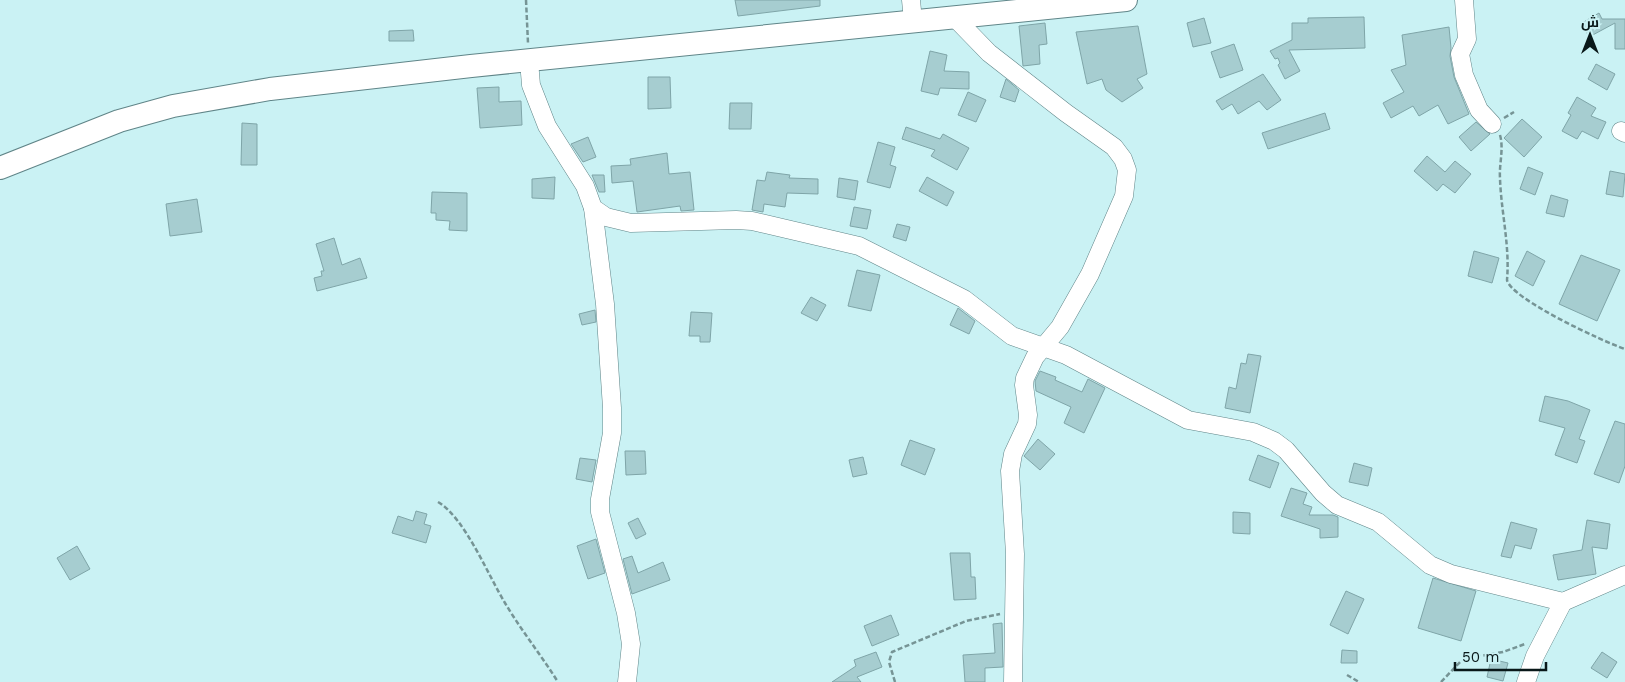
<svg xmlns="http://www.w3.org/2000/svg" width="1625" height="682" font-family="'Work Sans',Cairo,sans-serif">
<style>
.building{fill:#a6cdd0;stroke:#7fa5a8}
.lines{fill:none;stroke-linecap:round;stroke-linejoin:round}
.minor-casing{stroke:#608588;stroke-width:19}
.major-casing{stroke:#608588;stroke-width:24}
.path{stroke:#769495;stroke-width:2.5;stroke-dasharray:5 2.5;stroke-linecap:butt}
.minor{stroke:#fff;stroke-width:18}
.major{stroke:#fff;stroke-width:22}
</style>
<rect width="100%" height="100%" fill="#caf2f4"/>
<!-- building -->
<g class="building">
<path d="M735,0H820V6L738,16Z"/>
<path d="M1599,13L1602,19H1625V49H1615V23L1589,37L1582,23Z"/>
<path d="M1364,17L1365,48L1289,50L1300,71L1285,79L1278,65L1280,63L1278,58L1275,59L1270,51L1292,40V23H1308V18Z"/>
<path d="M1204,18L1211,43L1193,47L1187,23Z"/>
<path d="M1045,23L1047,44L1039,45L1040,64L1023,66L1019,26Z"/>
<path d="M1138,26L1147,74L1137,79L1143,88L1122,102L1106,90L1102,79L1087,84L1076,32Z"/>
<path d="M1449,27L1451,48L1450,56L1454,77L1469,114L1448,124L1438,105L1419,116L1413,106L1391,118L1383,103L1404,92L1391,70L1406,65L1402,35Z"/>
<path d="M413,30L414,41H389V31Z"/>
<path d="M1234,44L1243,70L1220,78L1211,52Z"/>
<path d="M930,51L947,55L944,71L969,72V89L940,88L938,95L921,91Z"/>
<path d="M1596,64L1615,74L1607,90L1588,79Z"/>
<path d="M1263,74L1281,100L1267,110L1259,101L1238,114L1232,104L1222,110L1216,101Z"/>
<path d="M648,77H670L671,108L648,109Z"/>
<path d="M1006,79L1019,90L1015,102L1000,97Z"/>
<path d="M499,87V102L521,101L522,125L480,128L477,88Z"/>
<path d="M968,92L986,100L976,122L958,115Z"/>
<path d="M1577,97L1596,108L1591,116L1606,122L1598,139L1582,131L1577,139L1562,131L1571,115L1568,113Z"/>
<path d="M730,103H752L751,129H729Z"/>
<path d="M1325,113L1330,129L1268,149L1262,133Z"/>
<path d="M1522,119L1542,137L1524,157L1504,138Z"/>
<path d="M1476,122L1490,134L1471,151L1459,137Z"/>
<path d="M242,123L257,124V165H241Z"/>
<path d="M906,127L940,139L943,134L969,148L957,170L931,156L935,150L902,139Z"/>
<path d="M588,137L596,157L583,162L571,144Z"/>
<path d="M878,142L895,147L890,165L896,167L890,188L867,182Z"/>
<path d="M667,153L669,174L690,172L694,210L681,211L680,206L637,212L633,181L612,183L611,166L631,165L630,159Z"/>
<path d="M1427,156L1445,172L1455,161L1471,174L1455,193L1443,184L1437,191L1414,171Z"/>
<path d="M1528,167L1543,173L1535,195L1520,189Z"/>
<path d="M1610,171L1625,174L1623,197L1606,194Z"/>
<path d="M767,172L790,175L789,178L818,179V194L787,193L785,207L764,204L763,212L752,210L757,180L765,181Z"/>
<path d="M592,175H604L605,192H599Z"/>
<path d="M555,177L554,199L532,198V179Z"/>
<path d="M927,177L954,192L947,206L919,191Z"/>
<path d="M839,178L858,181L855,200L837,197Z"/>
<path d="M432,192L467,193V231L449,230L450,221L436,220V213H431Z"/>
<path d="M1551,195L1568,200L1564,217L1546,213Z"/>
<path d="M197,199L202,232L170,236L166,204Z"/>
<path d="M854,207L871,210L867,229L850,226Z"/>
<path d="M897,224L910,227L906,241L893,237Z"/>
<path d="M334,238L342,265L360,258L367,278L317,291L314,278L322,276L321,271H324L316,244Z"/>
<path d="M1474,251L1499,258L1492,283L1468,276Z"/>
<path d="M1527,251L1545,261L1533,286L1515,276Z"/>
<path d="M1581,255L1620,270L1597,321L1559,304Z"/>
<path d="M857,270L880,275L871,311L848,306Z"/>
<path d="M811,297L826,305L817,321L801,313Z"/>
<path d="M958,308L975,321L969,334L950,325Z"/>
<path d="M595,310L596,322L582,325L579,314Z"/>
<path d="M691,312L712,313L710,342H700V336H689Z"/>
<path d="M1248,354L1261,356L1250,413L1225,408L1229,387L1236,389L1241,363L1246,364Z"/>
<path d="M1040,371L1056,377L1055,380L1082,392L1088,379L1105,388L1084,433L1064,423L1071,407L1036,391L1035,381Z"/>
<path d="M1545,396L1568,401L1590,410L1579,439L1585,441L1577,463L1555,455L1565,428L1539,421Z"/>
<path d="M1615,421L1625,424V466L1619,483L1594,474Z"/>
<path d="M1038,439L1055,454L1040,470L1024,456Z"/>
<path d="M910,440L935,449L925,475L901,465Z"/>
<path d="M625,451H645L646,474L626,475Z"/>
<path d="M1258,455L1279,463L1270,488L1249,480Z"/>
<path d="M863,457L867,474L853,477L849,460Z"/>
<path d="M580,458L596,460L592,482L576,479Z"/>
<path d="M1354,463L1372,468L1368,486L1349,482Z"/>
<path d="M1291,488L1307,493L1303,504L1312,507L1309,515H1333L1338,517V537L1320,538V529L1281,516Z"/>
<path d="M416,511L427,514L424,524L431,526L426,543L392,533L398,516L413,521Z"/>
<path d="M1233,512L1250,513V534L1233,533Z"/>
<path d="M638,518L646,534L636,539L628,523Z"/>
<path d="M1587,520L1610,524L1607,549L1592,547L1596,574L1558,580L1553,555L1582,550Z"/>
<path d="M1511,522L1537,529L1531,549L1515,545L1511,558L1501,556Z"/>
<path d="M596,539L605,573L588,579L577,546Z"/>
<path d="M77,546L90,569L70,580L57,558Z"/>
<path d="M950,553H970L971,577H975L976,599L954,600Z"/>
<path d="M632,556L638,573L663,562L670,580L632,594L623,559Z"/>
<path d="M1433,578L1476,591L1461,641L1418,628Z"/>
<path d="M1346,591L1364,599L1348,634L1330,625Z"/>
<path d="M891,615L899,635L872,646L864,626Z"/>
<path d="M1002,623L1003,667L985,668V682H965L963,655L995,653L993,624Z"/>
<path d="M1342,650L1357,651V663H1341Z"/>
<path d="M876,652L882,667L857,677L861,682H832L856,666L854,660Z"/>
<path d="M1602,652L1617,662L1607,678L1591,668Z"/>
<path d="M1491,659L1508,663L1503,681L1487,677Z"/>
</g>
<g class="lines">
<!-- minor casing -->
<g class="minor-casing">
<g id="minor">
<path d="M911,0L913,21"/>
<path d="M1464,0L1467,39L1460,54L1464,75L1479,110L1492,124"/>
<path d="M954,17L989,53L1066,113L1114,147L1123,159L1127,170L1124,196L1090,274L1060,327L1035,357L1025,378L1024,385L1028,415L1027,424L1013,454L1010,471L1015,554L1013,682"/>
<path d="M529,61L531,85L547,126L585,186L593,208L606,217L631,223L736,220L752,221L859,246L964,299L1012,336L1066,355L1188,420L1253,432L1274,441L1286,450L1323,493L1337,505L1378,522L1430,565L1451,574L1563,602L1625,575"/>
<path d="M1621,131L1625,133"/>
<path d="M593,208L605,304L612,408V433L600,499V512L626,613L631,644L627,682"/>
<path d="M1526,682L1535,656L1563,602"/>
</g>
</g>
<!-- major casing -->
<g class="major-casing">
<path id="major" d="M0,168L119,121L173,106L270,89L471,66L1126,0"/>
</g>
<!-- path -->
<g class="path">
<path d="M526,0L528,43"/>
<path d="M1504,118L1514,112"/>
<path d="M1500,135C1504,149 1499,164 1500,178C1501,212 1510,245 1507,280C1511,299 1604,342 1625,349"/>
<path d="M438,502C465,518 488,575 505,603C521,630 541,655 558,682"/>
<path d="M1347,675L1359,682"/>
<path d="M895,682L889,662L892,652L966,621L1000,614"/>
<path d="M1441,682L1463,659L1503,652L1525,644"/>
</g>
<!-- minor -->
<use href="#minor" class="minor"/>
<!-- major -->
<use href="#major" class="major"/>
</g>
<!-- north arrow -->
<g transform="translate(1590 35)" stroke="#caf2f4" stroke-width="4" paint-order="stroke">
<path d="M0-4L9 19L0 12L-9 19Z" fill="#091819"/>
<text y="-8" font-size="14" font-weight="bold" text-anchor="middle" fill="#091819">ش</text>
</g>
<!-- scale -->
<path d="M1455 662v8h91v-8" fill="none" stroke="#091819" stroke-width="2.5"/>
<text x="1462" y="662" font-size="15" fill="#091819" stroke="#caf2f4" stroke-width="4" paint-order="stroke">50 m</text>
</svg>
